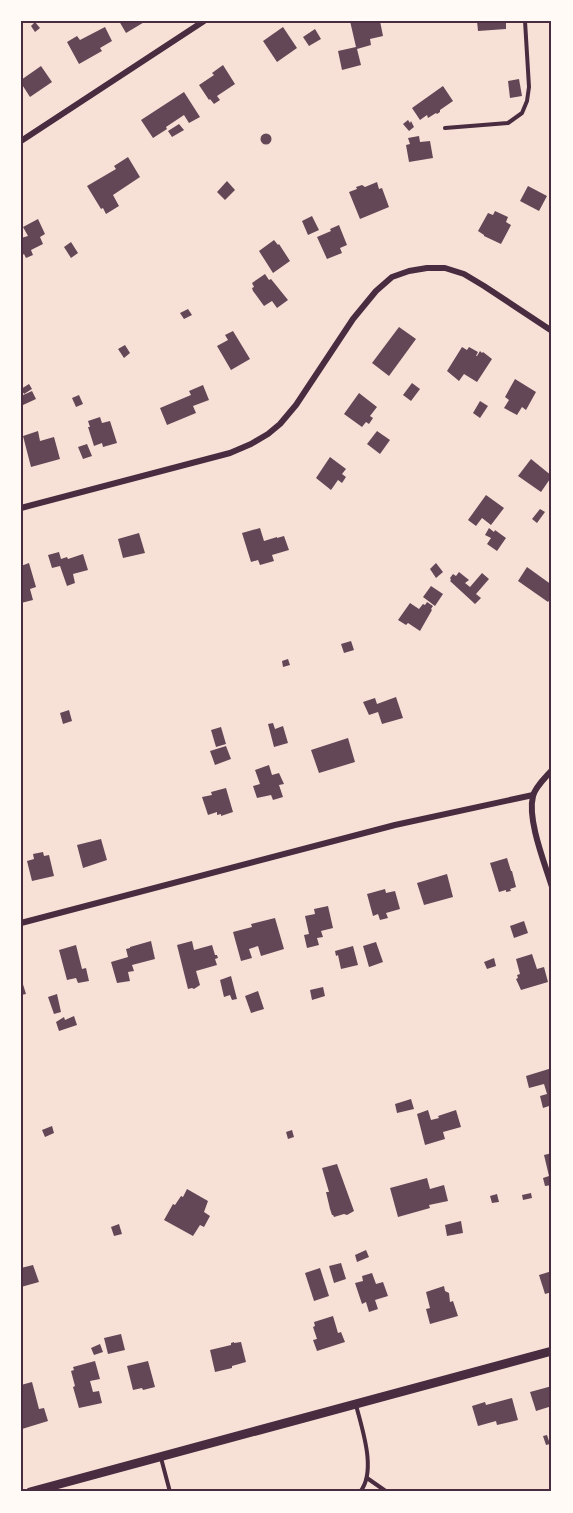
<svg xmlns="http://www.w3.org/2000/svg" width="573" height="1513" font-family="'Noto Sans',sans-serif">
<style>
.building{fill:#644757}
.lines{fill:none;stroke-linecap:round;stroke-linejoin:round}
.service{stroke:#4a2c40;stroke-width:4}
.minor{stroke:#4a2c40;stroke-width:6}
.tertiary{stroke:#4a2c40;stroke-width:9}
.neatline{fill:none;stroke:#4a2c40;stroke-width:2}
</style>
<rect width="100%" height="100%" fill="#f7e1d7"/>
<!-- building -->
<g class="building">
<path d="M119,21H146L126,33Z"/>
<path d="M350,21H380L383,36L370,39L371,45L357,49L361,65L342,70L338,51L356,47Z"/>
<path d="M477,21H506V29L478,31Z"/>
<path d="M35,22L40,28L35,32L31,26Z"/>
<path d="M105,27L112,41L100,48L102,51L79,64L67,42L77,36L80,40Z"/>
<path d="M283,27L297,48L277,62L263,41Z"/>
<path d="M315,29L321,39L309,46L303,37Z"/>
<path d="M223,65L235,84L217,96L220,100L214,104L210,99L209,100L199,85L214,75L212,73Z"/>
<path d="M41,66L52,82L30,97L21,83V80Z"/>
<path d="M519,79L522,96L510,98L508,81Z"/>
<path d="M443,86L453,101L440,110V112L437,114L436,113L428,118L427,115L420,120L412,108Z"/>
<path d="M184,92L200,117L189,123L184,115L166,127L167,129L153,138L141,120Z"/>
<path d="M408,120L410,123L411,121L414,127L409,131L403,124Z"/>
<path d="M179,124L184,130L172,137L168,131Z"/>
<circle cx="266" cy="139" r="5.5"/>
<path d="M419,136L420,142L430,141L433,158L409,162L406,145L410,144L408,138Z"/>
<path d="M128,157L140,177L113,195L119,206L106,214L103,208L101,209L87,186L116,169L114,166Z"/>
<path d="M227,181L235,190L225,200L217,192Z"/>
<path d="M377,182L379,189L382,188L389,207L360,219L349,192L357,189L356,187L362,185L365,187Z"/>
<path d="M528,186L547,196L539,211L520,201Z"/>
<path d="M495,211L508,217L506,222L511,225L501,244L484,236V235L478,231L488,213L493,215Z"/>
<path d="M312,216L319,230L308,235L302,221Z"/>
<path d="M38,219L45,234L40,237L43,244L31,250L33,255L26,258L24,254L21,256V238L28,236L23,227Z"/>
<path d="M339,225L347,245L340,248L342,253L327,259L317,237L331,231L330,229Z"/>
<path d="M274,240L278,245L279,244L290,261L273,273L259,251Z"/>
<path d="M71,242L78,253L71,258L64,247Z"/>
<path d="M265,274L269,280L271,279L288,300L277,308L272,301L264,306L253,291L252,288L254,287L252,283Z"/>
<path d="M188,309L192,315L184,319L180,313Z"/>
<path d="M399,327L416,339L389,376L372,363Z"/>
<path d="M233,331L250,359L231,370L217,346L228,340L225,335Z"/>
<path d="M125,345L130,353L124,358L118,349Z"/>
<path d="M462,347L467,350L469,347L478,352L476,356H477L480,351L482,353L483,352L492,359L477,382L464,374L459,381L447,371Z"/>
<path d="M515,379L536,392L526,410L522,407L517,415L504,408L509,400L505,397Z"/>
<path d="M412,383L420,389L411,401L403,395Z"/>
<path d="M29,384L32,389L24,394L21,389Z"/>
<path d="M203,385L209,400L193,406L196,413L167,425L160,408L191,395L189,391Z"/>
<path d="M32,391L36,399L23,405L21,402V396Z"/>
<path d="M359,393L377,407L370,416L373,418L369,424L366,422L362,427L344,414Z"/>
<path d="M79,395L83,404L76,407L72,398Z"/>
<path d="M480,401L488,406L480,418L473,413Z"/>
<path d="M100,417L102,423L110,421L117,443L103,447L102,443L94,446L88,427H90L88,421Z"/>
<path d="M38,431L40,441L54,437L60,459L31,467L23,436Z"/>
<path d="M377,431L390,440L380,454L367,444Z"/>
<path d="M87,444L92,456L83,459L78,447Z"/>
<path d="M330,457L346,469L342,474L346,477L342,483L338,480L331,490L316,478Z"/>
<path d="M531,459L552,476L541,492L518,476Z"/>
<path d="M486,495L504,508L491,525L482,518L476,526L468,520Z"/>
<path d="M540,509L545,512L537,523L532,519Z"/>
<path d="M260,528L264,541L277,537V538L284,536L289,550L272,555L274,561L260,565L258,560L251,562L242,533Z"/>
<path d="M489,528L494,532L495,530L506,538L497,551L487,544L491,538L485,535Z"/>
<path d="M139,533L145,553L123,558L118,539Z"/>
<path d="M59,552L61,559L67,557L68,559L83,554L88,570L73,574L75,583L67,586L60,566L52,568L48,555Z"/>
<path d="M29,563L36,587L30,589L33,600L21,603V566Z"/>
<path d="M436,563L443,572L436,578L430,569Z"/>
<path d="M527,567L552,585V596L548,602L518,581Z"/>
<path d="M459,572L469,580L465,583L470,587L482,573L489,579L476,594L481,598L475,604L450,581L451,580L450,578L453,574L456,576Z"/>
<path d="M431,586L443,594L435,606L423,597Z"/>
<path d="M427,602L433,606L431,609L432,610L420,631L408,623L406,625L398,620L410,603L419,609L423,604L425,605Z"/>
<path d="M351,641L354,650L344,653L341,644Z"/>
<path d="M288,659L290,665L283,667L282,661Z"/>
<path d="M396,697L403,718L382,724L378,712L369,715L363,702L375,698L377,704Z"/>
<path d="M69,710L72,721L63,724L60,713Z"/>
<path d="M273,723L275,729L283,726L288,743L274,747L268,724Z"/>
<path d="M221,727L226,744L216,747L211,730Z"/>
<path d="M348,738L355,762L319,773L311,750Z"/>
<path d="M226,746L231,759L215,765L210,751Z"/>
<path d="M269,765L272,775L279,773L284,784L279,785L283,797L273,800L271,795L257,798L253,786L260,784L255,770Z"/>
<path d="M226,788L233,812L221,816V814L217,815V812L208,815L202,797L212,795L211,792Z"/>
<path d="M101,839L107,860L83,868L77,845Z"/>
<path d="M43,852L44,856L49,855L54,876L32,881L27,861L34,859L33,854Z"/>
<path d="M507,858L511,871H512L516,887L510,889L511,891L506,892V890L499,892L490,863Z"/>
<path d="M447,874L453,897L424,905L417,883Z"/>
<path d="M385,889L386,893L395,891L400,909L386,913L388,918L380,920L378,914L373,916L367,894Z"/>
<path d="M328,906L333,928L321,931L323,937L317,938L319,945L307,948L304,935L309,934L305,916L315,914L314,909Z"/>
<path d="M275,918L284,949L261,956L258,946L249,949L252,958L241,961L233,932L252,927L251,924Z"/>
<path d="M524,921L528,933L514,938L510,926Z"/>
<path d="M151,941L155,959L132,965L134,971L128,972L130,981L117,983L111,962L128,957L126,949L130,948V947Z"/>
<path d="M192,941L194,950L212,945L215,955H217L218,958L215,959L217,965L196,971L200,985L194,989L192,988L188,989L177,945Z"/>
<path d="M376,942L383,962L369,967L363,946Z"/>
<path d="M76,945L82,969L86,968L89,981L78,983L76,978L67,980L59,950Z"/>
<path d="M353,946L358,965L341,969L338,955L336,956L335,951Z"/>
<path d="M532,954L537,969L544,967L548,982L521,990L516,979L518,978L517,975L520,974L516,959Z"/>
<path d="M494,958L496,966L487,969L484,962Z"/>
<path d="M231,976L237,999L232,1000L230,995L224,997L220,980Z"/>
<path d="M21,978L26,994L21,995Z"/>
<path d="M323,987L325,996L312,1000L310,990Z"/>
<path d="M258,991L264,1009L251,1013L245,996Z"/>
<path d="M57,994L61,1012L54,1014L48,997Z"/>
<path d="M74,1016L77,1025L59,1031L56,1022L64,1017L65,1020Z"/>
<path d="M552,1068V1105L543,1108L540,1096L547,1094L544,1084L529,1088L526,1076Z"/>
<path d="M411,1099L414,1109L397,1113L395,1104Z"/>
<path d="M428,1110L431,1120L439,1118L438,1116L456,1110L461,1127L443,1132L445,1139L425,1145L417,1114Z"/>
<path d="M52,1126L54,1133L45,1137L42,1130Z"/>
<path d="M292,1130L294,1137L288,1139L286,1132Z"/>
<path d="M552,1153V1185L545,1186L543,1178L549,1176L544,1155Z"/>
<path d="M337,1164L354,1211L347,1215L344,1214L334,1217L333,1215H332L330,1209L326,1192H329L322,1168Z"/>
<path d="M427,1178L430,1189L444,1185L448,1201L429,1205L430,1208L398,1217L390,1188Z"/>
<path d="M187,1189L208,1201L204,1212L210,1216L204,1227L200,1225L193,1236L164,1220L173,1204L175,1205L181,1196L183,1197Z"/>
<path d="M531,1193L532,1198L523,1200L522,1195Z"/>
<path d="M497,1194L499,1202L492,1203L490,1196Z"/>
<path d="M461,1221L463,1233L447,1236L445,1225Z"/>
<path d="M119,1224L122,1234L114,1236L111,1227Z"/>
<path d="M366,1250L369,1257L357,1262L355,1255Z"/>
<path d="M341,1263L346,1279L334,1283L329,1266Z"/>
<path d="M33,1265L39,1282L21,1287V1268Z"/>
<path d="M320,1268L329,1296L314,1301L305,1273Z"/>
<path d="M552,1271V1292L545,1294L539,1275Z"/>
<path d="M372,1273L376,1284L383,1282L388,1296L375,1300L378,1309L369,1312L366,1302L362,1304L355,1283L363,1281L362,1276Z"/>
<path d="M444,1286L445,1291L449,1293L450,1302L453,1301L458,1316L430,1324L426,1309L430,1308L426,1292Z"/>
<path d="M333,1316L338,1333L341,1332L345,1342L317,1351L313,1340L317,1339L313,1327L315,1326L314,1322Z"/>
<path d="M121,1334L125,1350L108,1354L104,1338Z"/>
<path d="M234,1342V1343L241,1342L246,1362L232,1366V1368L215,1372L210,1350L231,1345V1343Z"/>
<path d="M100,1344L103,1352L94,1355L91,1348Z"/>
<path d="M95,1361L100,1379L90,1381L93,1392L99,1391L102,1403L79,1408L73,1387L75,1386L71,1371L74,1370L73,1367Z"/>
<path d="M148,1361L155,1387L143,1390L142,1388L133,1390L127,1366Z"/>
<path d="M32,1382L39,1409L44,1408L48,1421L22,1429L21,1385Z"/>
<path d="M552,1386V1406L536,1411L530,1392Z"/>
<path d="M512,1398L518,1420L497,1425L496,1421L478,1426L472,1406L485,1402L486,1405Z"/>
<path d="M547,1435L550,1444L546,1445L543,1436Z"/>
</g>
<g class="lines">
<!-- service -->
<g class="service">
<path d="M445,128L508,123L522,113L527,101L529,87L525,21"/>
<path d="M356,1405C362,1429 377,1471 360,1492"/>
<path d="M161,1458L170,1492"/>
<path d="M367,1478L387,1492"/>
</g>
<!-- minor -->
<g class="minor">
<path d="M21,141L204,21"/>
<path d="M21,508L230,453L251,444L268,434L280,424L296,405L353,319L376,291L392,277L409,271L427,268H445L464,274L484,286L552,331"/>
<path d="M552,770C546,777 535,787 533,796C527,820 545,864 552,887"/>
<path d="M21,923L395,825L533,795"/>
</g>
<!-- tertiary -->
<path class="tertiary" d="M30,1492L552,1351"/>
</g>
<!-- border -->
<rect width="573" height="1513" fill="none" stroke="#fffaf5" stroke-width="45"/>
<rect x="22" y="22" width="528" height="1468" class="neatline"/>
</svg>
